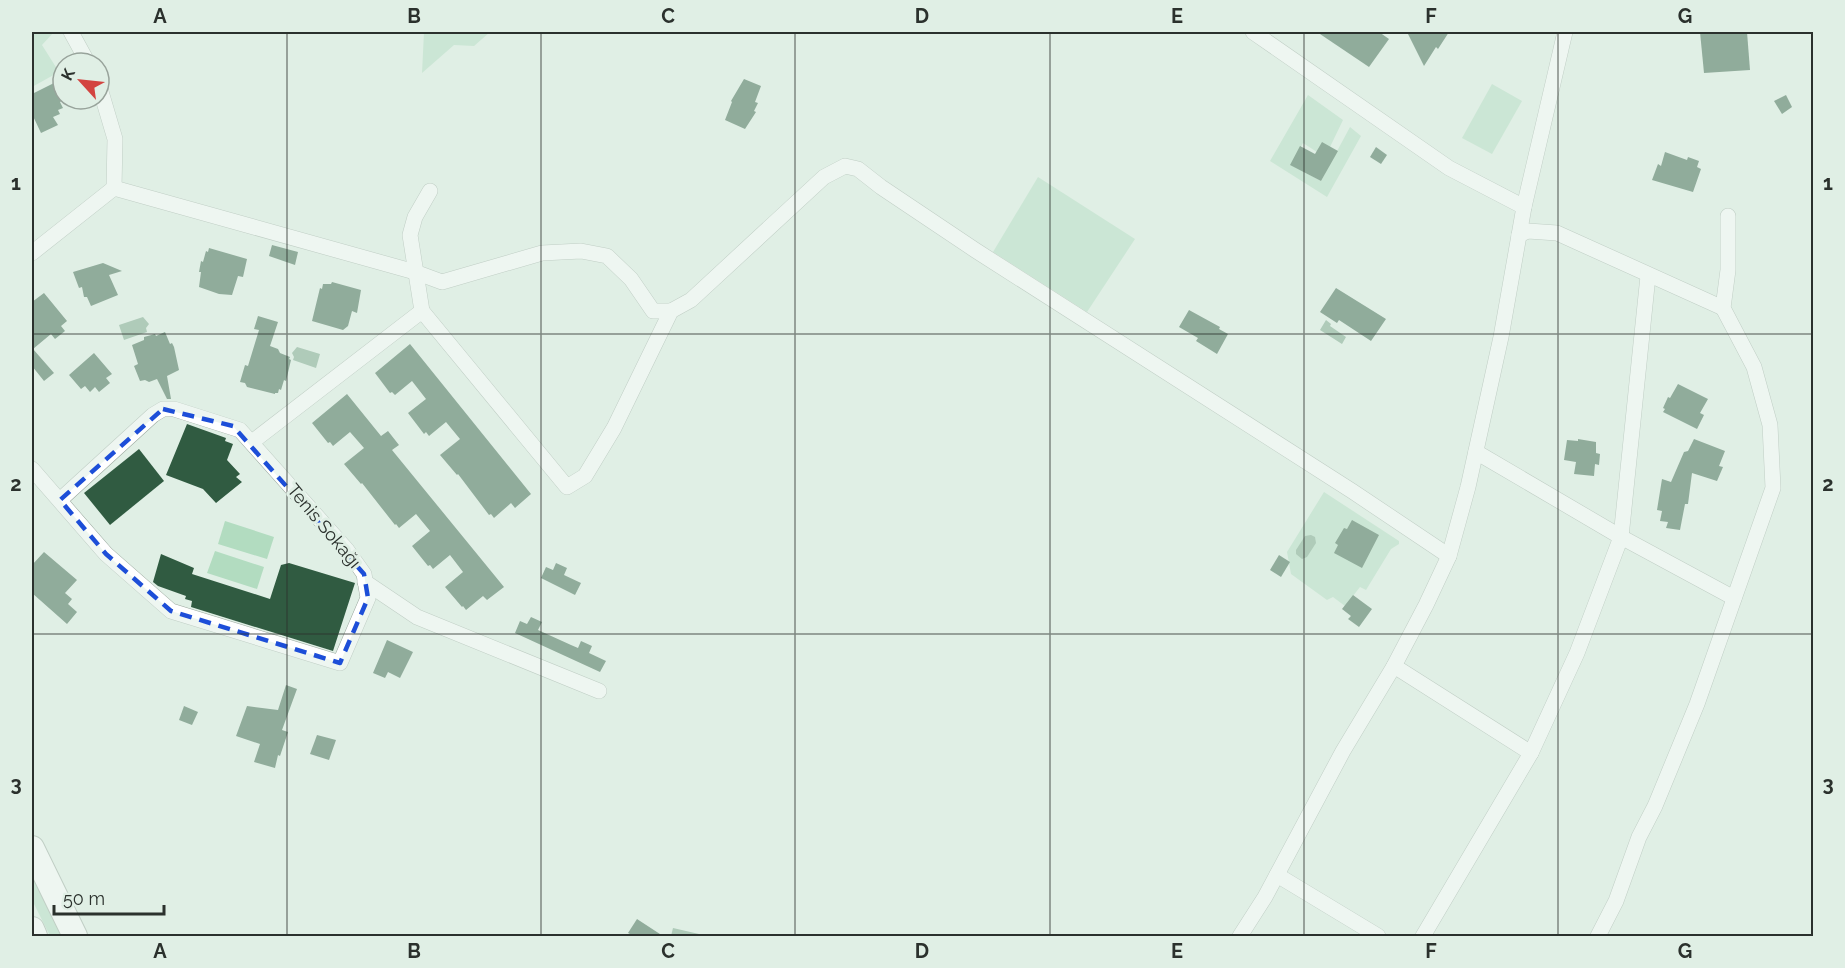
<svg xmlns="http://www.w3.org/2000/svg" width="1845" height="968" font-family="Raleway,sans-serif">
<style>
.green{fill:#b2dcc0}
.water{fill:#739f83}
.building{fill:#305b41}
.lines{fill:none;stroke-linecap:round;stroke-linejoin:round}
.minor-casing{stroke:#9aa89e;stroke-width:16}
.primary-casing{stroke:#9aa89e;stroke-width:26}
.minor{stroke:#fff;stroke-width:15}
.primary{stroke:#fff;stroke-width:24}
.marked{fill:none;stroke:#1d4ed8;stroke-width:4.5;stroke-dasharray:12 8;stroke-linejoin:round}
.grid{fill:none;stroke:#2b312d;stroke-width:1.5;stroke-opacity:0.55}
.labels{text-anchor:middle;stroke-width:6;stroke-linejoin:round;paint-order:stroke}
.street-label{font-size:18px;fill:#2b312d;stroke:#e0efe5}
.neatline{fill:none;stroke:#2b312d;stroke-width:2}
.grid-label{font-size:20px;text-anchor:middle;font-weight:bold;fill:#2b312d}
</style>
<rect width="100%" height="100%" fill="#e0efe5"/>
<!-- green -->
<g class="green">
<path d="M32,32H57L53,33L42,45L59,72L32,87Z"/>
<path d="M424,32H490L474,46L454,45L422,73Z"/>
<path d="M1492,84L1522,101L1492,154L1462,138Z"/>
<path d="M1308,95L1343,120L1330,147L1317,152L1303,143L1291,165L1321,181L1350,127L1361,136L1327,197L1270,161Z"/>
<path d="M1038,177L1135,239L1087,312L993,252Z"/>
<path d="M1324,492L1399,541V544L1391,549L1366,590L1360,587L1345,606L1333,597L1327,600L1291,574L1287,552Z"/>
<path d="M225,521L274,537L267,559L218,544Z"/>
<path d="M215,551L264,567L257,589L207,573Z"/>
<path d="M32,876L61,936H50L32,900Z"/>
</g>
<!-- water -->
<g class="water">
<path d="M143,317L149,324L146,328L147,332L124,340L119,325Z"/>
<path d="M1326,320L1331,324L1330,326L1346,337L1342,344L1320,330Z"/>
<path d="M297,347L320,354L316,368L293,360L294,357L292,353Z"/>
<path d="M1311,535L1315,537L1316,543L1307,557L1302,559L1296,554V550L1305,536Z"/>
<path d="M673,928L699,934L698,936H671Z"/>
</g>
<!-- building -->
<g class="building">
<path d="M1317,32H1379L1389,39L1369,67Z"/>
<path d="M1407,32H1449L1438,49L1436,47L1424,66Z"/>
<path d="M1700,32H1747L1750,70L1704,73Z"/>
<path d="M744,79L761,86L755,102L758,103L754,111L756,112L745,129L725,120L732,102L731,101Z"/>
<path d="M60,80L63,86V100L60,102L63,108L58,110L60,114L53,117L58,125L41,133L32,114V94Z"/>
<path d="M1786,95L1792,107L1782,114L1774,101Z"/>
<path d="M1322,142L1338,151L1321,181L1290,165L1300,146L1315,154Z"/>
<path d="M1376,147L1387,155L1381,164L1370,157Z"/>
<path d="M1665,152L1687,160L1688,157L1699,161L1697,167L1701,169L1693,192L1652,180L1658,164L1661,166Z"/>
<path d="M272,245L298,252L295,265L269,256Z"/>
<path d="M209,248L247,259L243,277L238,276L232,295L219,294L199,287L201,272H199L201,261L203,262L206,251L208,252Z"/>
<path d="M103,263L122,271L109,275L118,295L91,306L87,297H84L82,287L79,288L73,272Z"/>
<path d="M332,282L361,290L357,313L352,311L348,326L343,330L312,321L320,288L322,289L323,284H331Z"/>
<path d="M1336,288L1386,319L1371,341L1339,320L1337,323L1320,312Z"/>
<path d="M44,293L67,321L61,326L65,331L55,339L51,334L33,349L54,373L44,381L32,366V302Z"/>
<path d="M1189,310L1220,327L1219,329L1228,334L1217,354L1196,341L1198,338L1179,327Z"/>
<path d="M258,316L278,322L270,346L278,349L280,353L290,357L289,359L291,360L286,381L284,380L281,390L279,389L278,393H275V394L247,387L245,383L240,382L245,365L248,366L259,330L254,329Z"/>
<path d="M165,332L170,344L172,343L174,347L179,370L167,376L171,399H167L157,379L149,382L145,380L140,381L134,366L138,364L132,345L144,340V337L155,334L156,336Z"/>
<path d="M410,344L531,494L515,508L511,503L494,518L491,514L489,515L458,474L457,475L440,455L460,439L446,422L429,436L426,432L424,434L408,413L426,399L412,381L395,395L392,392L390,393L375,373Z"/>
<path d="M94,353L112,374L106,378L110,383L99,392L95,387L90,392L85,386L81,389L69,375Z"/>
<path d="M1678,384L1708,399L1700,413L1704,415L1697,429L1663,412L1665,409L1663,408L1668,397L1670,398Z"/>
<path d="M347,394L381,436L388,431L399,445L392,450L504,587L487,600L483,596L466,610L463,606L462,607L445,587L463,572L450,555L433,569L430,565L428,566L412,546L430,531L416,514L399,528L396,524L395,525L362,483L361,484L344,464L364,448L350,432L333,446L330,442L328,443L312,423Z"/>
<path d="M187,424L226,438L225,441L233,444L227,460L240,474L236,477L242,482L216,503L203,489L166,475Z"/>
<path d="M1578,439L1596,442V453L1600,454L1599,465L1595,464L1594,476L1574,474L1576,462L1564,460L1567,440L1578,441Z"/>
<path d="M1694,439L1725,451L1719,466L1723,467L1717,481L1692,473L1688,504H1685L1680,530L1666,528L1668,522L1660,521L1662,511L1657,510L1662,479L1671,482L1684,452L1688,451Z"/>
<path d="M139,449L164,481L110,525L84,493Z"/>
<path d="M1352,520L1379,535L1362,568L1334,553L1338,545L1335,543L1344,528L1347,529Z"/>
<path d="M44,552L77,580L65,593L72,599L68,604L77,612L67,624L32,593V565Z"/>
<path d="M161,554L194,568L192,574L270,599L281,565L289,563L355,583L333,651L191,607L192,601L185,599L186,596L158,586L153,582Z"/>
<path d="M1279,555L1290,562L1281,577L1270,570Z"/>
<path d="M556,563L567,568L564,575L581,583L575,595L541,578L546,567L553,570Z"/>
<path d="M1353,595L1372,609L1359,627L1348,619L1351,616L1342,609Z"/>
<path d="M531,617L542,622L538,630L571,645L578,648L581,641L592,646L589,653L606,661L600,672L515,633L520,621L527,624Z"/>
<path d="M387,640L413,652L400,678L388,672L385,678L373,673Z"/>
<path d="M286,685L297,689L282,730L288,732L280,756L278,755L275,768L254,762L260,744L236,736L247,706L278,710Z"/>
<path d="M184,706L198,712L192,725L179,720Z"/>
<path d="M317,735L336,740L329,760L310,754Z"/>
<path d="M637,919L663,936H634L628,933Z"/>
</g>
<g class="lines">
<!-- minor casing -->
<g class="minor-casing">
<g id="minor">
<path d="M71,32L88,63"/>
<path d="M1253,32L1449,168L1524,207"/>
<path d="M99,85L115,139L114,188"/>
<path d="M114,188L415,272L442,282L542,253L581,251L607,256L631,279L653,311H671"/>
<path d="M430,191L415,217L410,235L422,311L567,487L585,476L614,428L671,311L691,300L824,177L845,166L858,169L881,187L975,250L1352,491L1449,556"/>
<path d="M1519,235L1528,231L1557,233L1723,308"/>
<path d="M32,253L114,188"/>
<path d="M252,442L422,311"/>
<path d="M1476,452L1621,537L1734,598"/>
<path d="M32,469L106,554L171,611L340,663L368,598L364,574L347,550L240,430L174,409H163L153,415L60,500"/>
<path d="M365,582L417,617L599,691"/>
<path d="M1394,666L1531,753"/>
<path d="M1277,875L1378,936"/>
<path d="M1240,936L1265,897L1343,751L1394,666L1426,605L1449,556L1468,487L1501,337L1524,207L1565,32"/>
<path d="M1423,936L1531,753L1577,653L1621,537L1648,276"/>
<path d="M1598,936L1616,901L1639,837L1655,806L1697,704L1773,488L1770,425L1754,367L1723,308L1728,270V216"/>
</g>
</g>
<!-- primary casing -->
<g class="primary-casing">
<g id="primary">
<path d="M32,848L75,936"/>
<path d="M32,929L35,936"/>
</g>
</g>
<!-- minor -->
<use href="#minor" class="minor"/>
<!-- primary -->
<use href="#primary" class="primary"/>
</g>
<!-- marked area -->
<path d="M0 0H1845V968H0ZM163,409L233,426L364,574L368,598L340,663L171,611L106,554L60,500Z" fill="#e0efe5" fill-opacity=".55" fill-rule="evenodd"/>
<path class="marked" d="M163,409L233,426L364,574L368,598L340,663L171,611L106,554L60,500Z"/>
<!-- grid -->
<path class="grid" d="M287,32V936M541,32V936M795,32V936M1050,32V936M1304,32V936M1558,32V936M32,334H1814M32,634H1814"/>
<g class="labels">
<!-- street labels -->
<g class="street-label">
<text transform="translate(324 526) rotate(50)" y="6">Tenis Sokağı</text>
</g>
</g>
<!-- border -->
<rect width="1845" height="968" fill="none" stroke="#e0efe5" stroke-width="66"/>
<!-- north arrow -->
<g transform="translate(81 81) rotate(297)"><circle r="28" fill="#e0efe5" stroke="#98a39b" stroke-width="1.5"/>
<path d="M0-4.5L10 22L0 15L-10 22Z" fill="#d34440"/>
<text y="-9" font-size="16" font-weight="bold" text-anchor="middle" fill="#2b312d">K</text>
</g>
<!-- scale -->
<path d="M54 905v9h110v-9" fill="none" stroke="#2b312d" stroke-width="3"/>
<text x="63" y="905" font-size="18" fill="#2b312d" stroke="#e0efe5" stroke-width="4.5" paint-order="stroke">50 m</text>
<rect x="33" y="33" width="1779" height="902" class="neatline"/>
<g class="grid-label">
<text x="160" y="23">A</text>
<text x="414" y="23">B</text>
<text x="668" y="23">C</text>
<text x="922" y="23">D</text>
<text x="1177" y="23">E</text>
<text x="1431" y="23">F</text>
<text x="1685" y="23">G</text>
<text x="16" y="190">1</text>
<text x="1828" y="190">1</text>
<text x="16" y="491">2</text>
<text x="1828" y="491">2</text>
<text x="16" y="791">3</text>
<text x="1828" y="791">3</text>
<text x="160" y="958">A</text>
<text x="414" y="958">B</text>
<text x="668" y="958">C</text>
<text x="922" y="958">D</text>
<text x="1177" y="958">E</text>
<text x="1431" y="958">F</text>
<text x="1685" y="958">G</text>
</g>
</svg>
